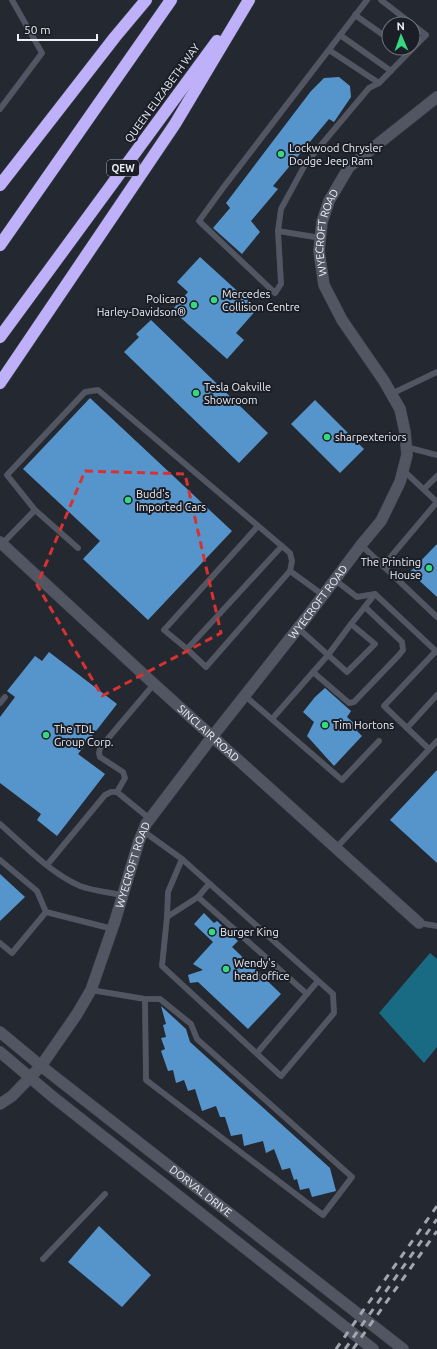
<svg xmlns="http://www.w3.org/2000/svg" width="437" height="1349" font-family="Ubuntu,sans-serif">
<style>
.water{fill:#196b84}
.building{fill:#5695cc}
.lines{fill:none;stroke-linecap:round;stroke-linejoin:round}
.service-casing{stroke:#43464e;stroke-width:6}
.minor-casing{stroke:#43464e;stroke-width:12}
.tertiary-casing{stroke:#43464e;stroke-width:12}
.secondary-casing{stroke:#43464e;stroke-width:12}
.motorway-casing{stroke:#43464e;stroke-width:13}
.service{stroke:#525662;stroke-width:5.5}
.minor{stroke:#525662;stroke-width:11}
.tertiary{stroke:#525662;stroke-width:11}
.secondary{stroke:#525662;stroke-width:11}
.motorway{stroke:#beb1f9;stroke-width:12}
.rail{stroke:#a3a6ae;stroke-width:3;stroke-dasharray:7 7;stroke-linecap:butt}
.marked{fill:none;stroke:#d73232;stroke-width:3;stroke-dasharray:8 5;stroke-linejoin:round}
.poi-dot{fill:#36d880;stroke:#1b1e27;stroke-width:1.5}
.labels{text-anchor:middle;stroke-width:4;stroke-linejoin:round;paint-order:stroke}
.shield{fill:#1b1e27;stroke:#aeb0b8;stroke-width:1}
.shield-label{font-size:10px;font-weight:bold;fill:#edeff6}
.street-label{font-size:11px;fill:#edeff6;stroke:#1b1e27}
.poi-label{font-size:11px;fill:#edeff6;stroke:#1b1e27;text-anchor:start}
</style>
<rect width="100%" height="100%" fill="#242831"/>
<!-- water -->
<path class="water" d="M430,953L437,959V1047L424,1063L379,1013Z"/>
<!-- building -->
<g class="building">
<path d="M339,77L350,86L351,97L334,122L329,119L273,186L278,189L251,221L260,232L242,254L213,228L230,208L226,203L311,91L324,78Z"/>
<path d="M200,257L257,309L236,333L244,340L227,359L172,310L188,292L177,282Z"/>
<path d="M151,320L268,433L239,463L124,352L139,337L136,334Z"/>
<path d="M90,398L232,531L148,620L83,559L100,541L23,469Z"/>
<path d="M315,400L364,449L340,473L291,424Z"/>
<path d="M437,544V597L410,572Z"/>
<path d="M49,652L117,704L78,754L105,774L57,836L37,820L41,814L0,783V717L15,697L7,691L35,656L42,661Z"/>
<path d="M325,688L351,711L347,717L359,728L357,731L362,736L334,766L307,736L314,722L303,712L315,697Z"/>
<path d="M437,770V863L390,820Z"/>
<path d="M0,874L25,897L0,921Z"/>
<path d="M204,913L214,923L217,921L238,941L232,947L281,994L248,1029L198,982L190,983L188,975L203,970L193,964L213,942L194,924Z"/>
<path d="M161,1006L186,1029L190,1042L330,1168L336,1191L312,1197L309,1188L300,1190L297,1179L294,1180L290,1168L282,1170L274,1149L266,1153L263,1141L244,1146L242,1134L231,1136L225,1117H220L216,1106L202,1111L195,1089L188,1091L184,1080L176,1083L173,1070L168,1071L161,1051L165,1049L161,1038L166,1037L163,1025L166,1024Z"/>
<path d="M99,1226L151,1275L122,1307L68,1262Z"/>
</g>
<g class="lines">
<!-- service casing -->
<g class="service-casing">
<g id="service">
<path d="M367,0L223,188L199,221L275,293L281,284L278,231L281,209L306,163L369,88L379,83L426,35L413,25"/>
<path d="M381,0L412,24"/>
<path d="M355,15L389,39"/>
<path d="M340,35L391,71"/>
<path d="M329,50L379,83"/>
<path d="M0,109L42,53L12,0"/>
<path d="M278,231L321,238"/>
<path d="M391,394L437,372"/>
<path d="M406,447L437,455"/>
<path d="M403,470L437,502"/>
<path d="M424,489L437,476"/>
<path d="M35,510L78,548"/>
<path d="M258,526L164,630L187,649L282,546"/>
<path d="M2,544L35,510L7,475L85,392L98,390L290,553L292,561L290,571L323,595"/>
<path d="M361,545L437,617"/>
<path d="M383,566L437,502"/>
<path d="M335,580L357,597L375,594L437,652"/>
<path d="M298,628L347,672L375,644L351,624"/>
<path d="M187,649L206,667L290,571"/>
<path d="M313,672L349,703L354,702L399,655L403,650L402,642L365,607"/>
<path d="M244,695L342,780L379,741"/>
<path d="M0,703L5,697"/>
<path d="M272,719L328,655L351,624L375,594"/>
<path d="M407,728L437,695"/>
<path d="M429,749L384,706L436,651"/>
<path d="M117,792L125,778L123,772L100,757L99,753L100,748L154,684"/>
<path d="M0,824C24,845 50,873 80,886C93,891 108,892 122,895"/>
<path d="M143,831L182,859L333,994L334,1013L281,1076L162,966L167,917L198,897L209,884"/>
<path d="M336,848L437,741"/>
<path d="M0,860L37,891L46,912"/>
<path d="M47,865L105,795L111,792H117L150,819"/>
<path d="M198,897L307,994"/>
<path d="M46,912L113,929"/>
<path d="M167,917L168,892L182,859"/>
<path d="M419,923L437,926"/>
<path d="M0,943L12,953L46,912"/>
<path d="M91,990L145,999L146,1080L323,1215L352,1177L197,1039L191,1024L160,999H145"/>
<path d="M257,1053L318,981"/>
<path d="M43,1259L105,1194"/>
</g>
</g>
<!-- minor casing -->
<g class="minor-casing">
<g id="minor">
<path id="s1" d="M0,542L154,684L419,923"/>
</g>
</g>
<!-- tertiary casing -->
<g class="tertiary-casing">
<g id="tertiary">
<path id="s2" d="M0,1104L12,1096L41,1066L77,1014L91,990L115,921L139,841L146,824L212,737L306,618L361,545L381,521L400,482L407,455L405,432L400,409L384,381L342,320L324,285L319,251L322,222L329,201L349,167L437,97"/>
</g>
</g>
<!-- secondary casing -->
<g class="secondary-casing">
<g id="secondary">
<path id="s3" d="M0,1032L41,1066L403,1349"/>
<path d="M0,1052L53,1097L373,1349"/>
</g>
</g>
<!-- motorway casing -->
<g class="motorway-casing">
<g id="motorway">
<path d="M0,185L115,37L146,0"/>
<path d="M0,245L171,0"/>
<path d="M0,337L217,41"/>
<path d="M0,383L175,124L249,0"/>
</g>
</g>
<!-- service -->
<use href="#service" class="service"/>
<!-- minor -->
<use href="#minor" class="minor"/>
<!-- tertiary -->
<use href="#tertiary" class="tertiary"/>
<!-- secondary -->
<use href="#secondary" class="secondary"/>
<!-- motorway -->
<use href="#motorway" class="motorway"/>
<!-- rail -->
<g class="rail">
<path d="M336,1349L437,1206"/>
<path d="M345,1349L437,1219"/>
<path d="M353,1349L437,1231"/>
</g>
</g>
<!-- marked area -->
<path class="marked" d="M85,471L185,474L221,633L102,696L37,585Z"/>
<!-- markers -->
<g class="poi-dot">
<circle cx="281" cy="154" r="4"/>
<circle cx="214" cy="300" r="4"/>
<circle cx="194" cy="305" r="4"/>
<circle cx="196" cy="393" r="4"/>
<circle cx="327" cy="437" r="4"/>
<circle cx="128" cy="500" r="4"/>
<circle cx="429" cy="568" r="4"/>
<circle cx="325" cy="725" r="4"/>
<circle cx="46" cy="735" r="4"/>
<circle cx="212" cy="932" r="4"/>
<circle cx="226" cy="969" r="4"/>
</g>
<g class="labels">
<!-- shield labels -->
<rect class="shield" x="107" y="160" width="32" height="16" rx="3"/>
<g class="shield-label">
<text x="123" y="172">QEW</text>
</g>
<!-- street labels -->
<g class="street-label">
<text transform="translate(162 93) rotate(-54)" y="4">QUEEN ELIZABETH WAY</text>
<text dy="4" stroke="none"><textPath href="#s2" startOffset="1023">WYECROFT ROAD</textPath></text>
<text dy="4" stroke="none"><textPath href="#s2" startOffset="603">WYECROFT ROAD</textPath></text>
<text dy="4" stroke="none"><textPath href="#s1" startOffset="283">SINCLAIR ROAD</textPath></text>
<text dy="4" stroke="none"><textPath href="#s2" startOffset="279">WYECROFT ROAD</textPath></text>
<text dy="4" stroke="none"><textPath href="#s3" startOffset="256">DORVAL DRIVE</textPath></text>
</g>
<!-- poi labels -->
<g class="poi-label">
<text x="289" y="152">Lockwood Chrysler<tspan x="289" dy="13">Dodge Jeep Ram</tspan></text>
<text x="222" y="298">Mercedes<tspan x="222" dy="13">Collision Centre</tspan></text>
<text x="186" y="303" text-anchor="end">Policaro<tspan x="186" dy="13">Harley-Davidson®</tspan></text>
<text x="204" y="391">Tesla Oakville<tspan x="204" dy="13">Showroom</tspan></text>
<text x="335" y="441">sharpexteriors</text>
<text x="136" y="498">Budd's<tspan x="136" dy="13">Imported Cars</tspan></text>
<text x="421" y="566" text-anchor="end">The Printing<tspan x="421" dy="13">House</tspan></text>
<text x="333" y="729">Tim Hortons</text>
<text x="54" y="733">The TDL<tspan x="54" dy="13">Group Corp.</tspan></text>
<text x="220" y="936">Burger King</text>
<text x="234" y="967">Wendy's<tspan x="234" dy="13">head office</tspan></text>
</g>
</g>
<!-- north arrow -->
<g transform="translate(401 36) rotate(358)"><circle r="19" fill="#1b1e27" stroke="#6f727a"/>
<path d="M0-3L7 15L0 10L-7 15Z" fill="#36d880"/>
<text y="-6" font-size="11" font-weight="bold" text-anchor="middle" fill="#edeff6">N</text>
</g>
<!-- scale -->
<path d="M18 34v6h79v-6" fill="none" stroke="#edeff6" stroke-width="2"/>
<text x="24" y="34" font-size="12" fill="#edeff6" stroke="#1b1e27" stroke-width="3" paint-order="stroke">50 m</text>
</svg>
